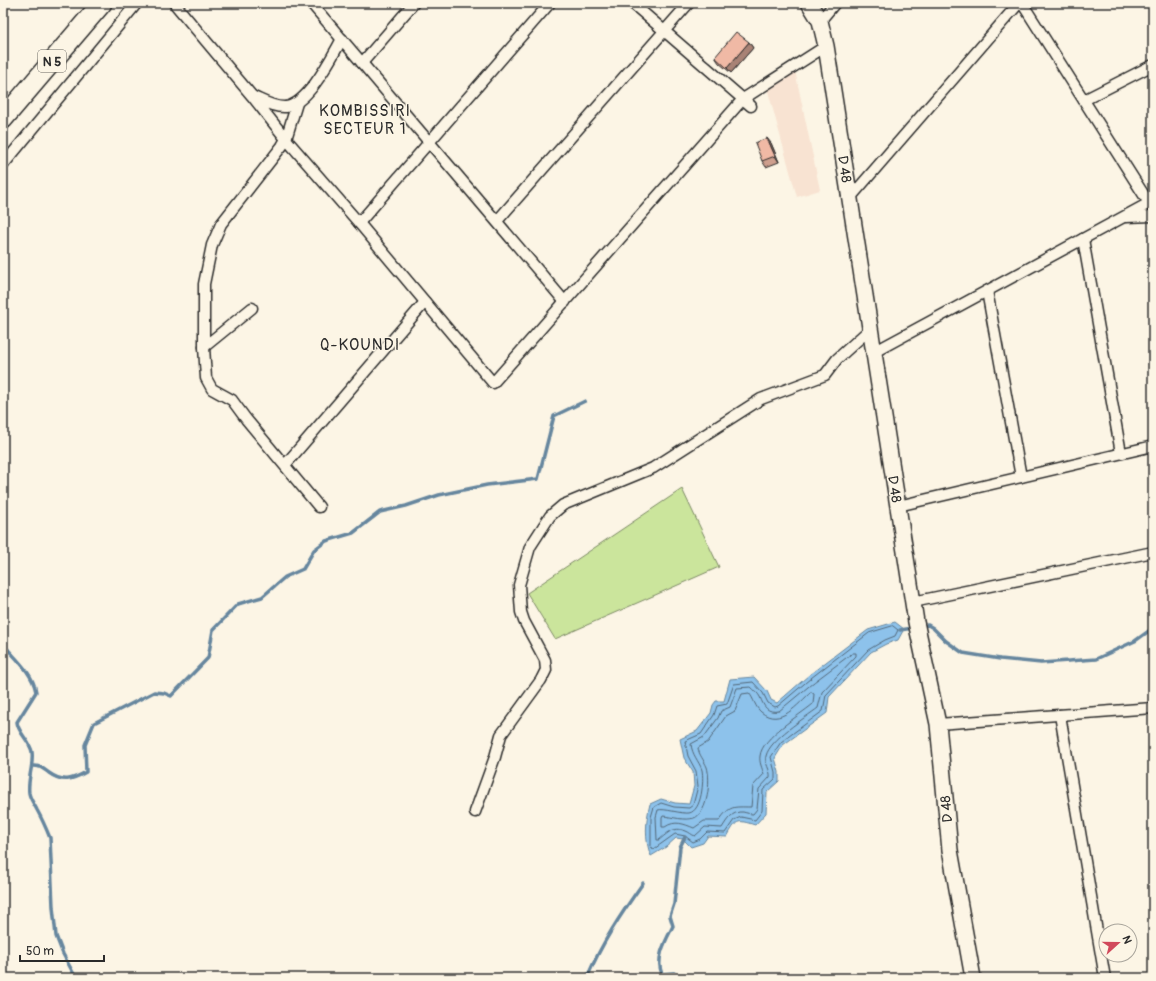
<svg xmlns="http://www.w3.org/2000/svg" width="1156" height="981" font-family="Pangolin,sans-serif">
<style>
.built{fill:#f8e3d2}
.green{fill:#cbe59c;stroke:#7b8864}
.water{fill:#8dc2eb;stroke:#66869e}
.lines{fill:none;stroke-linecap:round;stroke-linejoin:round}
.shore{stroke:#526778;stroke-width:1}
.stream{stroke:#66869e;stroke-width:3.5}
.street-casing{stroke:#2b2b2b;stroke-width:13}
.secondary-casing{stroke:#2b2b2b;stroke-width:18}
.highway-casing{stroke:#2b2b2b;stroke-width:22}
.street{stroke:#fcf5e5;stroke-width:10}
.secondary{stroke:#fcf5e5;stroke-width:15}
.highway{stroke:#fcf5e5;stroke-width:19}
.wall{fill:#ce9f8e;stroke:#2b2b2b}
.shaded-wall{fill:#a88274;stroke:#2b2b2b}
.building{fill:#f0b9a5;stroke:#2b2b2b}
.labels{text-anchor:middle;stroke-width:3;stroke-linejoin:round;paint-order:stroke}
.shield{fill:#fcf5e5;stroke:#6a6863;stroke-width:1}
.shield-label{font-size:13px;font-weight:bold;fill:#2b2b2b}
.street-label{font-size:14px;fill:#2b2b2b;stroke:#fcf5e5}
.quarter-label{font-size:16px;letter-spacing:1px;fill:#2b2b2b;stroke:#fcf5e5}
</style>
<rect width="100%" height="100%" fill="#fcf5e5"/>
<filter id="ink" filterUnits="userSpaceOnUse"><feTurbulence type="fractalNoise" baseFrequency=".025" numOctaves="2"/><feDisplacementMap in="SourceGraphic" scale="8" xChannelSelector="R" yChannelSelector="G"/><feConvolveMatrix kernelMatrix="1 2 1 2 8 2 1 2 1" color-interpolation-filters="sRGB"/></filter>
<g filter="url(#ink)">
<!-- built -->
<path class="built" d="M794,66L820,190L797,197L766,84Z"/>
<!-- green -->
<path class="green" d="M682,489L719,567L555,639L527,593Z"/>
<!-- water -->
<path class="water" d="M895,622L904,629L898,640L886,644L871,652L829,697L827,713L783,745L775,758L779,772V781L767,792L766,813L755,825C736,819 737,820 727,837L708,836L703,843L691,847L683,839L676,838L666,847L651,856C644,840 646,820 650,804L661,799L675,803L689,804L694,786L693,772L684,758L680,739L697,731L711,713L713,705L716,701H724L730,679L754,677L767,691L771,700L777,703L809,675L868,630Z"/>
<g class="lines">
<!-- shore -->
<g class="shore">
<path d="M893,626L898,630L895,636L885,640L868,650L826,695L823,711L781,742L771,757L775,772V779L763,790L762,811L755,820L741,817L734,820L725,833L707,832L700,839L693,842L685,836L675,834L654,849L652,848L651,846V817L654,807L661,803L674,807L689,808L693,805L698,786L696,771L688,756L685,741L701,734L714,715L717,706L727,704L734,684L753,682L763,693L768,703L775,707L778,706L811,678L869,633Z"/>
<path d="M853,653H856V656L822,692L818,708C805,718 770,739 766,756C764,763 771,770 770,777L759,789L757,809L753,814C750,814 747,813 743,812C732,811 727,820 722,828L705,827L695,836C692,835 689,832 686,831C673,826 668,833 659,840H657L656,817L658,810C664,808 681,814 689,813C702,811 704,780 702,770C699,761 692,755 691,744L704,737L718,718L721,711L730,707L737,688L751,687C754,690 758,693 760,697C764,707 767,713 779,711L814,682Z"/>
<path d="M811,692L814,694L813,704C799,716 762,737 760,756C759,762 762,768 764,774L753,786L751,807C733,807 730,805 719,821H704L694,828C684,824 675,820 665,827H662V818L663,816C673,817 684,821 694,818C708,813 711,780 707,767C704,760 699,755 698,748L708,742L726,716L735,711L742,694L749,693C754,699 755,707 761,712C780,728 798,704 811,692Z"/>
</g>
<!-- stream -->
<g class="stream">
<path d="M921,626L928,625L933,628L946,641L963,653L1000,659L1041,663L1096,659L1135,641L1153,628"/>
<path d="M900,630L913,628"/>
<path d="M3,644C15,658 33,673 36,692L17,722C18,733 30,741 32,752C34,766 27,779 29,793C30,799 34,804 37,810C42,819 46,828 50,838L53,907L56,936L63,954L76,978"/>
<path d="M33,766C41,766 42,768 49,773C63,783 72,780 86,772L85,745L94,723L154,692L164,693L171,696L208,658L213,630L238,604L262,597L285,577L303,569L314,550L326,541L353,533L380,512L406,506L439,495L487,485L538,479L554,416L585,401"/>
<path d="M587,978C601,944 621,914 643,883"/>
<path d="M674,978V973L662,974C655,958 666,940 673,926L670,916L674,904L680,847L685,837"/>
</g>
<!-- street casing -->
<g class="street-casing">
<g id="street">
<path d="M174,3L252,96L286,139L359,223L493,383L743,99L826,46"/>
<path d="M311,3L565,302"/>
<path d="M632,3L751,106"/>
<path d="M1022,3L1149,203"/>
<path d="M820,21L835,3"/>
<path d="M362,63L414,3"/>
<path d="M254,97C263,101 275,108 286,107C309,103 331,58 342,39"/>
<path d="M1084,100L1153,65"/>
<path d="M297,103L286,139L282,146L221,224L212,245L204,284V347L206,378L212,389L232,400L246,419L319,507"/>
<path d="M3,165L137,3"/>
<path d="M850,198L1019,3"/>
<path d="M1126,217L1153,216"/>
<path d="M497,221L689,3"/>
<path d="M359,223L550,3"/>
<path d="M1083,239L1121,453"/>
<path d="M987,291L1021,477"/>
<path d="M204,347L252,308"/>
<path d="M874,352L1153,201"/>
<path d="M285,465L425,302"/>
<path d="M898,506L1153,446"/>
<path d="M913,602L1153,552"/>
<path d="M1060,715L1105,978"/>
<path d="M938,724L1153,708"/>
<path d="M475,812L495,757L501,735L541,680L546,670L545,660L524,621L521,612L519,585L530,547L550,516L563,505L653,468L761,399L825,375L837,359L870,329"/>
</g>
</g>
<!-- secondary casing -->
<g class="secondary-casing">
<path id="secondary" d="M809,3L820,21L826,46L916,622L938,724L950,850L973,978"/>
</g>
<!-- highway casing -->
<g class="highway-casing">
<path id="highway" d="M3,119L102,3"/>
</g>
<!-- street -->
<use href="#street" class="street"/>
<!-- secondary -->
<use href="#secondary" class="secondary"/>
<!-- highway -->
<use href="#highway" class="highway"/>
</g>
<!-- wall -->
<g class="wall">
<path d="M749,42L753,48L731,73L719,63L715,57Z"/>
<path d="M771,143L779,162L766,167L762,161Z"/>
</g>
<!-- shaded-wall -->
<g class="shaded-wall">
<path d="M749,42L753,48L731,73L727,68Z"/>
<path d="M767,138L771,143L779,162L775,156Z"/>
</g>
<!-- building -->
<g class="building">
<path d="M736,32L749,42L727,68L715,57Z"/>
<path d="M767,138L775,156L762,161L755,143Z"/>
</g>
</g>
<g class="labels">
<!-- shield labels -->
<rect class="shield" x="38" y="50" width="28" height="22" rx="3"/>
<g class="shield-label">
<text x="52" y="66">N 5</text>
</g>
<!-- street labels -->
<g class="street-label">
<text transform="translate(845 169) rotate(81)" y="5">D 48</text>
<text transform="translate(895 489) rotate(81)" y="5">D 48</text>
<text transform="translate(946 809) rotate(-95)" y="5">D 48</text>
</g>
<!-- quarter labels -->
<g class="quarter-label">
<text x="365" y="116">KOMBISSIRI<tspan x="365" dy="18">SECTEUR 1</tspan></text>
<text x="360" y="350">Q-KOUNDI</text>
</g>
</g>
<!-- margin -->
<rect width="1156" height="981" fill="none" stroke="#fcf5e5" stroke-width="16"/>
<rect x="8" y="8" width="1140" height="965" fill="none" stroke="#2b2b2b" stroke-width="1.5" filter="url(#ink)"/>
<!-- north arrow -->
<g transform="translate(1118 943) rotate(69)"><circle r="19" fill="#fcf5e5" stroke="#a8a49b"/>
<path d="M0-3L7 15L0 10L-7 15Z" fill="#d1495b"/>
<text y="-6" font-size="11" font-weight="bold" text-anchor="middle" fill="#2b2b2b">N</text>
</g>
<!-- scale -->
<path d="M20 955v6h84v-6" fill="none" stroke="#2b2b2b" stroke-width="2"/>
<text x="26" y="955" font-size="12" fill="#2b2b2b" stroke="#fcf5e5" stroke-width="3" paint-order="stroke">50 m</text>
</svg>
